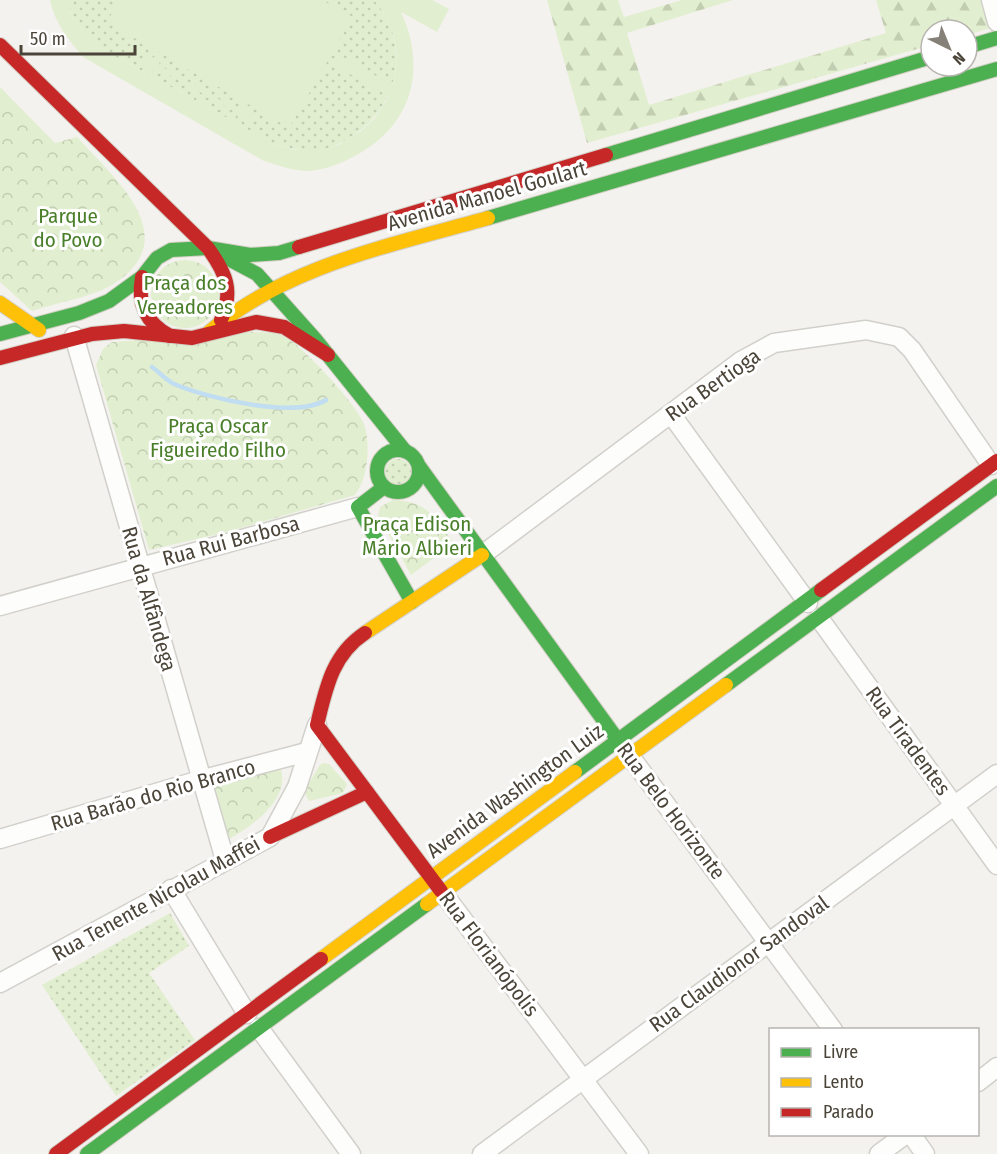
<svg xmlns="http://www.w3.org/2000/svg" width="997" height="1154" font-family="'Fira Sans Condensed',sans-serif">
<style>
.grass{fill:url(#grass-dots)}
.forest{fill:url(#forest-firs)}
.park{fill:url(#park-crowns)}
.pitch{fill:#e1eecf}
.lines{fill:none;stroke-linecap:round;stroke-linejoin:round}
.stream{stroke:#c0ddf1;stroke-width:4.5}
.street-casing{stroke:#d2d0cb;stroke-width:21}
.fast-casing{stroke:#d3cfc5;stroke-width:16}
.slow-casing{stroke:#d3cfc5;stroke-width:16}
.jam-casing{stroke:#d3cfc5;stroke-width:16}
.street{stroke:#fdfdfc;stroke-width:18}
.fast{stroke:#4caf50;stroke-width:14}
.slow{stroke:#ffc107;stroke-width:14}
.jam{stroke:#c62828;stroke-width:14}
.labels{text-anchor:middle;stroke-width:6;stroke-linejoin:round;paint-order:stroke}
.street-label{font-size:21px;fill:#4b4439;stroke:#fff}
.park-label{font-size:21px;fill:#4a7f2a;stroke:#fff}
</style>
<defs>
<pattern id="grass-dots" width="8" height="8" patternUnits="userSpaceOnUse" patternTransform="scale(1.5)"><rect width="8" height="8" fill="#e1eecf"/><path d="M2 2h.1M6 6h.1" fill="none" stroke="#c3cdb2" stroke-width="1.8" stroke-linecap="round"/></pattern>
<pattern id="forest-firs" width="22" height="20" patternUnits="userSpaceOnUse" patternTransform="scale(1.5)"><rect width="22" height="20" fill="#e1eecf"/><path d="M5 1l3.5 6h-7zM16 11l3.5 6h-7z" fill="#c3cdb2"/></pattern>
<pattern id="park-crowns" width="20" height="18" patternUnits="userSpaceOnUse" patternTransform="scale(1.5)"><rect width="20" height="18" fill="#e1eecf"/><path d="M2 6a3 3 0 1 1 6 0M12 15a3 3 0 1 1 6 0" fill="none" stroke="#c3cdb2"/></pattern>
</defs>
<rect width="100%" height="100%" fill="#f4f2ee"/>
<!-- grass -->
<g class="grass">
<path d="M67,0H374C413,43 398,110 349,138C339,144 327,150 315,151C301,152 287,147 274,144L93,44L73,18Z"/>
<circle cx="398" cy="472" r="13"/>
<path d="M170,913L189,946L149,973L195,1040L116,1096L42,985Z"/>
</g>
<!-- forest -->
<path class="forest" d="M547,0H618L624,17L682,0H733L627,33L649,105L886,33L876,0H983L991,28L967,35V30H931V45L587,143Z"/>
<!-- park -->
<g class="park">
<path d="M0,87L55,143L77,137C115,179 187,238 112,285C94,296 53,304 32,311L0,282Z"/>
<circle cx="185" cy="294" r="34"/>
<path d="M253,332C261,333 272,332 280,334C298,340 359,407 364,424C371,445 368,478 355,495L223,533L149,550L96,365L103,349L112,342Z"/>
<path d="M393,500C428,501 435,518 454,543L411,575L378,515L380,507Z"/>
<path d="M323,763L329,764L347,784L343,793L309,801L304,792L319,766Z"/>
<path d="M280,767C292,798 252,827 227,840L211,786Z"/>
</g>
<!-- pitch -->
<g class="pitch">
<path d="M50,0H67L73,18L93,44L274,144L296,150L316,151L338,145L361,131L375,118L387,99L388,96L334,65L340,55L392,85C402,55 395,23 374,0H432L449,9L437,32L401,12C426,66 414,122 360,153C344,162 327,170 308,171C293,171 278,165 264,161L83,57C69,40 54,22 50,0Z"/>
<path d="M119,0H322L353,17L289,128L107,22Z"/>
<path d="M148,54L160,61L159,65L240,111L243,108L255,115L249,125L237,118L239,114L157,68L154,71L142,64Z"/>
</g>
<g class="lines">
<!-- stream -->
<path class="stream" d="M152,367C159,372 166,380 174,384C207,398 294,419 326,400"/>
<!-- street casing -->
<g class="street-casing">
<g id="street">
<path d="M991,0L997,22"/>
<path d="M74,336L225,860"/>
<path d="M671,414L808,603"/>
<path d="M482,555L741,361L774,343L866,330L899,337L912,350L991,465"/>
<path d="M0,606L358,507"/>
<path d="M819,618L997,865"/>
<path d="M630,756L833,1030"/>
<path d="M0,839L200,780L307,752"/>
<path d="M171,889L247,1014"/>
<path d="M443,893L639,1154"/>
<path d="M0,983L270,837L297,787L317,725"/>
<path d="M259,1028L351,1154"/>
<path d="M978,1082L997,1067"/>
<path d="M911,1134L925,1154"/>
<path d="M482,1154L997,774"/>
<path d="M879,1154L906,1134"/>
</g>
</g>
<!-- fast casing -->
<g class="fast-casing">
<g id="fast">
<path d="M967,47L997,38"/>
<path d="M606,155L931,57"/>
<path d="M488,218L997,69"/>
<path d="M223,256L257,274L315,339L405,451"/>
<path d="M0,334L79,313L109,301L142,277L157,258L171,250L208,248L250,255L279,253L299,247"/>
<circle cx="398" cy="471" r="21"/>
<path d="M419,466L628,754"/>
<path d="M384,487L358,507L412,602"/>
<path d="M726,685L997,486"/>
<path d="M575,772L821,590"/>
<path d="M87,1154L427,904"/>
</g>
</g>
<!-- slow casing -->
<g class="slow-casing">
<g id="slow">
<path d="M0,303L39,330"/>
<path d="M208,333C287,265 390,246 488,218"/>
<path d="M365,633L482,555"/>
<path d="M427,904L726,685"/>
<path d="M321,959L575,772"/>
</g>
</g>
<!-- jam casing -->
<g class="jam-casing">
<g id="jam">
<path d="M0,45L208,248C226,273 234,291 221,320"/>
<path d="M299,247L606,155"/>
<path d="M142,277C137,304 146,323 170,336"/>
<path d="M0,358L92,334L124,331L192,338L256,322L284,327L328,355"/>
<path d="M821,590L997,461"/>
<path d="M365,633C332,655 326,688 317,725L441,891"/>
<path d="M270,837L367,792"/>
<path d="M56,1154L321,959"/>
</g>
</g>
<!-- street -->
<use href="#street" class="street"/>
<!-- fast -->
<use href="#fast" class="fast"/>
<!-- slow -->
<use href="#slow" class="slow"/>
<!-- jam -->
<use href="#jam" class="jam"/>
</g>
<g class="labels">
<!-- street labels -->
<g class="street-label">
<text transform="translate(487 196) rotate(-16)" y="7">Avenida Manoel Goulart</text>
<text transform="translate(713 385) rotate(-35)" y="7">Rua Bertioga</text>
<text transform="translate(231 541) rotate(-15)" y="7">Rua Rui Barbosa</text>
<text transform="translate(149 599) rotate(74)" y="7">Rua da Alfândega</text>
<text transform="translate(908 741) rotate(54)" y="7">Rua Tiradentes</text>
<text transform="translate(515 791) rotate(-36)" y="7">Avenida Washington Luiz</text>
<text transform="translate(153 795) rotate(-16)" y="7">Rua Barão do Rio Branco</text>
<text transform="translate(671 811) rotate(53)" y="7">Rua Belo Horizonte</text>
<text transform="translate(156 899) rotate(-29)" y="7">Rua Tenente Nicolau Maffei</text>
<text transform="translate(489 954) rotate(53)" y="7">Rua Florianópolis</text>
<text transform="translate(739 964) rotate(-36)" y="7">Rua Claudionor Sandoval</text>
</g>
<!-- park labels -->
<g class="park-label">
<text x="68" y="223">Parque<tspan x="68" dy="24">do Povo</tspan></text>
<text x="185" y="290">Praça dos<tspan x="185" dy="24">Vereadores</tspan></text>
<text x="218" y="433">Praça Oscar<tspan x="218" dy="24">Figueiredo Filho</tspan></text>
<text x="417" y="531">Praça Edison<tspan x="417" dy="24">Mário Albieri</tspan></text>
</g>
</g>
<!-- legend -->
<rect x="769" y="1028" width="210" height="108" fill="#ffffff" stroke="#b7b4b0" stroke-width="1.5"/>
<rect x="781" y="1048" width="30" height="9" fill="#4caf50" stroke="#b7b4b0" stroke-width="1.5"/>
<text x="823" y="1058" font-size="18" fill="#4b4439">Livre</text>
<rect x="781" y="1078" width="30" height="9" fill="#ffc107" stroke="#b7b4b0" stroke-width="1.5"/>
<text x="823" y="1088" font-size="18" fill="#4b4439">Lento</text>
<rect x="781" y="1108" width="30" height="9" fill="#c62828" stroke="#b7b4b0" stroke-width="1.5"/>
<text x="823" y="1118" font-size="18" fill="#4b4439">Parado</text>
<!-- north arrow -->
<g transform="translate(949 48) rotate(137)"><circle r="28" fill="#ffffff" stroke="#b7b4b0" stroke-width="1.5"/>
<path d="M0-4.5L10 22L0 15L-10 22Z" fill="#868178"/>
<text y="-9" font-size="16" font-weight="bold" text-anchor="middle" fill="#4b4439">N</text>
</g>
<!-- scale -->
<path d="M21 45v9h114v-9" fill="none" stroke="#4b4439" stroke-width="3"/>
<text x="30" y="45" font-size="18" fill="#4b4439" stroke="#ffffff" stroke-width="4.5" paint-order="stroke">50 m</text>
</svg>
